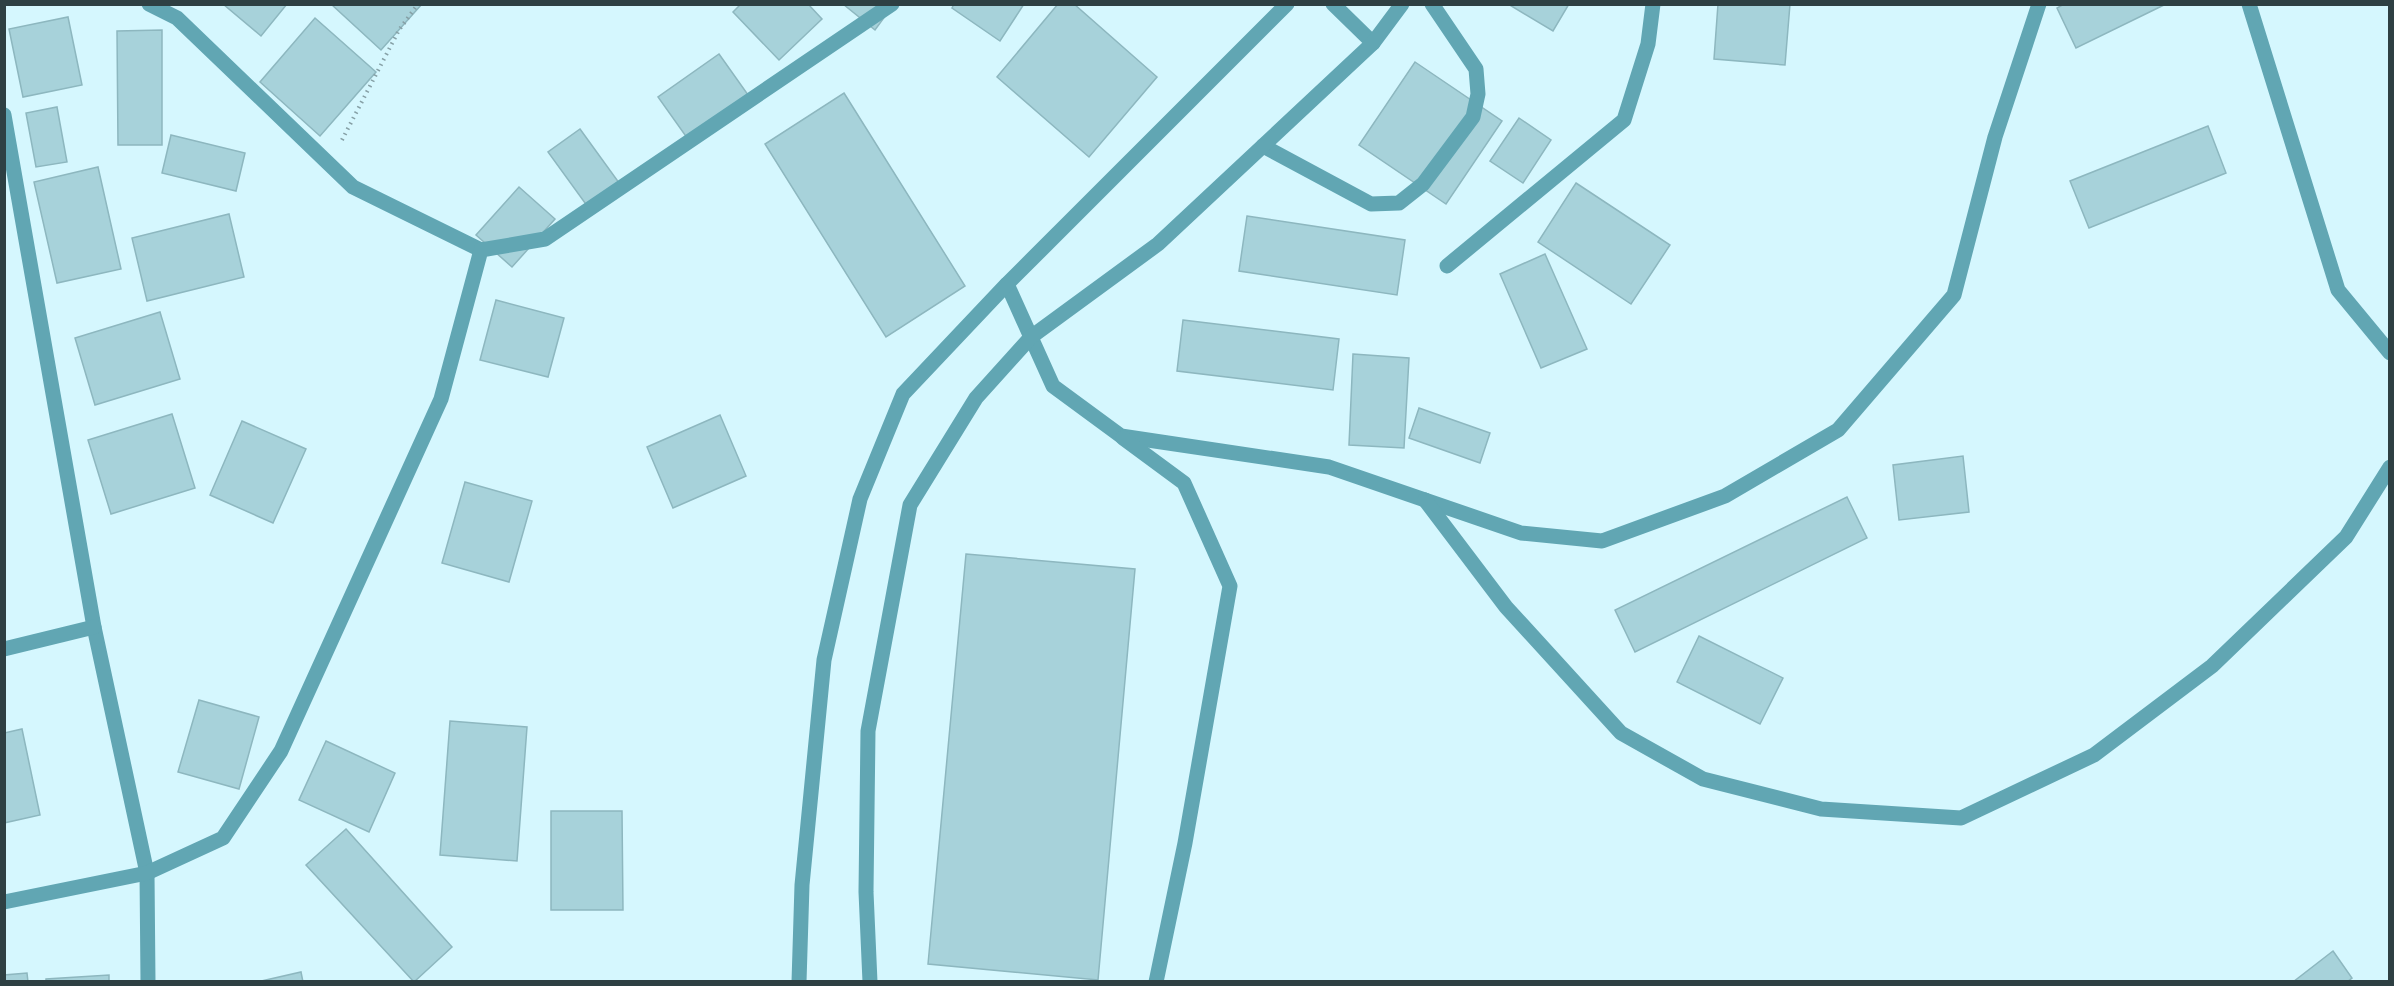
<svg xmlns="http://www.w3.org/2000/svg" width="2394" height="986" font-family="'Space Grotesk',sans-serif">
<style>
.building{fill:#a7d2da;stroke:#8db7bf;stroke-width:1.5}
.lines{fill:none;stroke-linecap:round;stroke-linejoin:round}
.path{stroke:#86a0a6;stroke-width:4;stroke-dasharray:1.5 4.5;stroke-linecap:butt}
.minor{stroke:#61a6b3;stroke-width:15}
</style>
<rect width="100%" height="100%" fill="#d5f7fe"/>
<!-- building -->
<g class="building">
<path d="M223,4H287L261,36Z"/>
<path d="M331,4H422L381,50Z"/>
<path d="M741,4H808L822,19L779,60L733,12Z"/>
<path d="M843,4H894L875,30Z"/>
<path d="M954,4H1024L1000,41L952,8Z"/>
<path d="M1058,4H1074L1157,77L1089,157L997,77Z"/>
<path d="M1508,4H1569L1553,31Z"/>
<path d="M1718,4H1790L1785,65L1714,59Z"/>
<path d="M2064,4H2166L2076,48L2057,8Z"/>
<path d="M68,17L82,85L23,97L9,29Z"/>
<path d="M315,18L376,72L320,136L260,82Z"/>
<path d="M162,30V145H118L117,31Z"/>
<path d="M719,54L751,99L690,142L658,97Z"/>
<path d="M1415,62L1502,121L1446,204L1359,145Z"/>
<path d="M844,93L965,286L886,337L765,144Z"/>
<path d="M57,107L67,162L36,167L26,113Z"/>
<path d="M1519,118L1551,140L1523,183L1490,161Z"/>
<path d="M2208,126L2226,173L2089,228L2070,181Z"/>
<path d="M580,129L625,191L593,214L548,152Z"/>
<path d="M171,135L245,153L236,191L162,173Z"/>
<path d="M98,167L121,269L57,283L34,182Z"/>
<path d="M1576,183L1670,245L1631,304L1538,242Z"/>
<path d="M519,187L555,219L512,267L476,235Z"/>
<path d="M229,214L244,277L147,301L132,238Z"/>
<path d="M1247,216L1405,240L1397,295L1239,271Z"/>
<path d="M1545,254L1587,349L1541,368L1500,274Z"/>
<path d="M496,300L564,318L548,377L480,360Z"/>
<path d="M160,312L180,379L95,405L75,338Z"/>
<path d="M1183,320L1339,339L1333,390L1177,371Z"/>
<path d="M1353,354L1409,358L1404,448L1349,445Z"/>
<path d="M1419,408L1490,433L1480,463L1409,438Z"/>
<path d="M172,414L195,488L111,514L88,440Z"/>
<path d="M720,415L746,476L673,508L647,447Z"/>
<path d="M242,421L306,449L273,523L210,495Z"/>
<path d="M1963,456L1969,512L1899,520L1893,465Z"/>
<path d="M465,482L532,501L509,582L442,563Z"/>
<path d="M1847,497L1867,538L1635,652L1615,610Z"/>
<path d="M966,554L1135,569L1098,980L928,964Z"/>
<path d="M1699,636L1783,678L1760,724L1677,682Z"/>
<path d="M199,700L259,717L239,789L178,772Z"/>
<path d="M450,721L527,727L517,861L440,855Z"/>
<path d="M22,729L40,815L4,823V733Z"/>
<path d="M326,741L395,773L369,832L299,800Z"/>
<path d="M551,811H622L623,910H551Z"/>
<path d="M346,829L452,947L414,982L306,865Z"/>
<path d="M2333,951L2352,978L2347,982H2293Z"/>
<path d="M301,972L303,982H257Z"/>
<path d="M27,973L28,982H4V975Z"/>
<path d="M109,975V982H46V979Z"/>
</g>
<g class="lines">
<!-- path -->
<path class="path" d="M342,140L399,30L418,4"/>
<!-- minor -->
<g class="minor">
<path d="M149,4L177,18L353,187L481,250"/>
<path d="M1333,4L1373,43"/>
<path d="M2249,4L2338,290L2390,353"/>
<path d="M4,115L94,627L147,873L148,982"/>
<path d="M1263,146L1371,204L1399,203L1423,184L1473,117L1478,94L1476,69L1432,4"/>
<path d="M1447,266L1624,120L1648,44L1653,4"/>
<path d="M1007,284L1053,386L1121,436L1329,467L1521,533L1602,541L1725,496L1838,430L1954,295L1995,137L2039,4"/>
<path d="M1123,438L1184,483L1230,586L1185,843L1156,982"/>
<path d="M1425,500L1506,607L1621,733L1703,779L1821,809L1961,818L2094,755L2212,666L2346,537L2390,467"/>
<path d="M4,649L94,627"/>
<path d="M4,902L147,873L223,838L281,751L441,399L481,250L545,239L892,4"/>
<path d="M799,982L802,885L824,660L860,499L903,394L1007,284L1287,4"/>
<path d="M870,982L866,892L868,731L910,505L976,398L1031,337L1158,244L1373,43L1402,4"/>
</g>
</g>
<!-- border -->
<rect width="2394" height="986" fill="none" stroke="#2e4043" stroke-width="12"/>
</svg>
